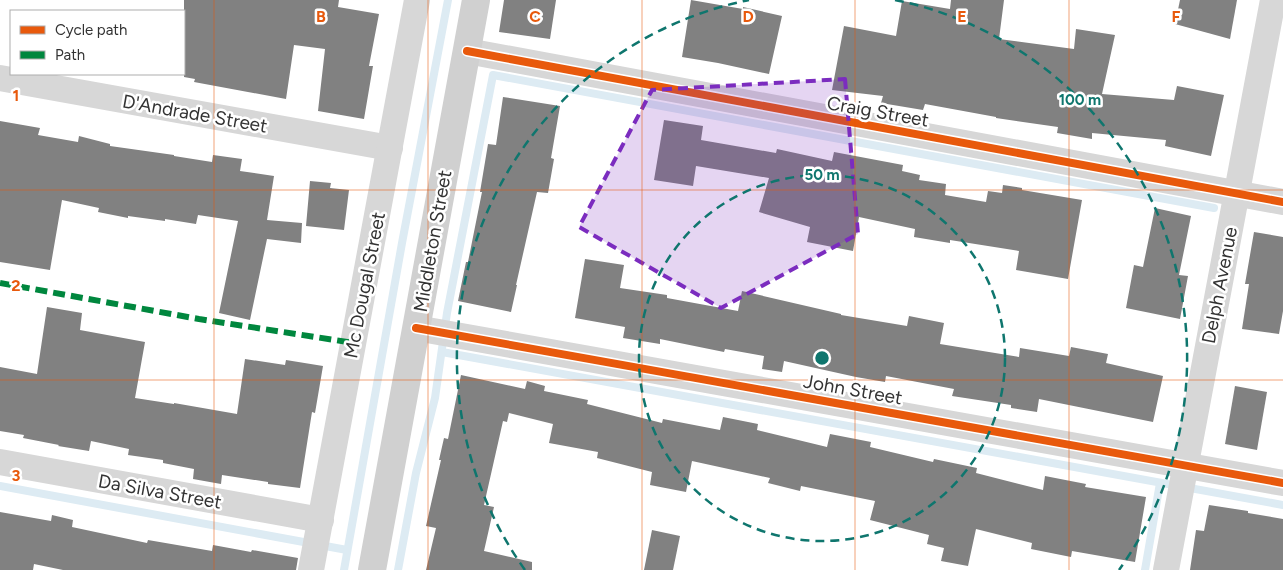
<svg xmlns="http://www.w3.org/2000/svg" width="1283" height="570" font-family="Figtree,sans-serif">
<style>
.lines{fill:none;stroke-linecap:round;stroke-linejoin:round}
.stream{stroke:#ddebf3;stroke-width:8}
.building{fill:#818181}
.street{stroke:#d7d7d7;stroke-width:26}
.secondary{stroke:#d0d0d0;stroke-width:28}
.quiet{stroke:#00873e;stroke-width:6;stroke-dasharray:12 6;stroke-linecap:butt}
.cycleway-casing{stroke:#fff;stroke-width:11}
.cycleway{stroke:#e8590c;stroke-width:8}
.marked{fill:#7b2cbf;fill-opacity:0.2;stroke:#7b2cbf;stroke-width:4;stroke-dasharray:10 6;stroke-linejoin:round}
.grid{fill:none;stroke:#e8590c;stroke-width:1;stroke-opacity:0.55}
.ring{fill:none;stroke:#0f766e;stroke-width:2.5;stroke-dasharray:9 6}
.labels{text-anchor:middle;stroke-width:5;stroke-linejoin:round;paint-order:stroke}
.street-label{font-size:19px;fill:#333;stroke:#fff}
.grid-label{font-size:16px;text-anchor:middle;font-weight:bold;fill:#e8590c;stroke:#fff;stroke-width:5;stroke-linejoin:round;paint-order:stroke}
.centre{fill:#0f766e;stroke:#fff;stroke-width:2.5}
.ring-label{font-size:15px;text-anchor:middle;font-weight:bold;fill:#0f766e;stroke:#fff;stroke-width:5;stroke-linejoin:round;paint-order:stroke}
</style>
<rect width="100%" height="100%" fill="#fff"/>
<g class="lines">
<!-- stream -->
<g class="stream">
<path d="M442,352L1283,505"/>
<path d="M0,486L347,550"/>
<path d="M344,570L402,243L448,0"/>
<path d="M398,570L416,473L435,398L447,313L493,75L1214,208"/>
<path d="M1145,570L1160,483"/>
</g>
</g>
<!-- building -->
<g class="building">
<path d="M184,0H339L338,7L379,14L369,66H373L364,119L318,111L325,49L294,45L286,99L194,82L195,79L184,77Z"/>
<path d="M504,0H556L550,39L499,32Z"/>
<path d="M691,0L743,9V7L782,16L769,74L718,63L682,57Z"/>
<path d="M951,0H1004L999,39L1074,49L1076,29L1115,35L1102,94L1174,100L1177,86L1224,95L1211,156L1165,146L1166,140L1092,133V139L1057,133L1058,127L996,118V117L925,104L923,110L881,103L883,96L832,90L844,26L896,36L902,1L950,9Z"/>
<path d="M1180,0H1237L1230,39L1175,24Z"/>
<path d="M503,97L560,106L551,158L554,159L548,193L537,192L516,285H517L511,312L458,301L466,262H468L482,192H480L488,144L496,145Z"/>
<path d="M664,120L703,126L701,140L776,153L777,149L832,161L834,152L903,165L902,171L920,175L919,180L946,184L945,195L986,202L988,191L1002,193L1003,185L1022,188V190L1082,200L1068,279L1016,270L1019,251L950,240V243L914,237L915,229L859,217L853,251L807,242L810,227L759,212L769,178L696,166L693,186L654,180Z"/>
<path d="M0,121L40,128L38,135L78,142L79,136L110,144V146L174,155V156L212,162L213,155L242,159L240,171L274,176L267,220L302,223L301,243L267,239L250,320L219,313L238,221L198,215L196,224L165,219V221L128,216V218L98,212L99,208L62,200L50,270L0,262Z"/>
<path d="M310,181L331,183L330,188L349,190L344,230L306,226Z"/>
<path d="M1155,208L1191,216L1179,275L1188,276L1180,319L1126,308L1134,265L1143,267Z"/>
<path d="M1254,232L1283,237V311L1279,334L1242,329L1249,284H1245Z"/>
<path d="M585,259L624,265L620,288L667,295V298L738,311L742,291L841,314V315L907,326L909,316L944,323L940,344L1019,357L1020,348L1069,356L1071,347L1108,354L1106,363L1163,376L1153,422L1039,399L1037,412L1011,408V405L952,396L954,389L886,376L885,382L856,377L784,361L782,372L762,369L764,356L725,349L724,352L660,339V344L623,338L625,327L575,318Z"/>
<path d="M47,307L82,313L80,330L145,342L135,398L174,404V403L237,414L245,359L285,365L286,360L323,366L315,413L312,412L300,488L268,484V482L222,475L221,484L193,479L194,469L163,463V460L128,455L129,449L91,441L89,451L58,446L59,445L23,438L24,435L0,431V367L37,374Z"/>
<path d="M461,375L525,389L527,381L545,386L544,391L588,400L587,404L662,423L663,419L720,430L723,417L758,424L757,430L827,447L830,434L871,442L870,447L933,462L934,459L977,468L976,473L1043,490L1045,476L1086,484L1085,487L1146,497L1135,562L1072,551L1071,557L1031,549L1032,543L976,529L968,566L941,561L944,548L927,544L929,535L870,520L875,501L801,486L800,491L768,483L770,478L692,461L686,492L650,485L652,472L597,458L598,452L549,443L553,424L509,413L507,422L503,421L484,505L494,507L484,551L532,562V570H426L436,528L426,526L441,460H439L444,438L448,439Z"/>
<path d="M1235,386L1267,392L1257,450L1225,444Z"/>
<path d="M1209,505L1248,511V513L1283,519V570H1190L1196,530L1204,531Z"/>
<path d="M0,512L51,521L52,515L73,520L72,527L147,543L148,540L212,551L213,545L251,552L252,550L298,558L296,570H63L34,564L33,570H0Z"/>
<path d="M652,530L680,536L673,570H644Z"/>
</g>
<g class="lines">
<!-- street -->
<g class="street">
<path d="M467,51L1283,202"/>
<path d="M0,78L390,148"/>
<path d="M416,328L1283,483"/>
<path d="M0,462L321,520"/>
<path d="M311,570L417,0"/>
<path d="M1166,570L1273,0"/>
</g>
<!-- secondary -->
<path class="secondary" d="M372,570L476,0"/>
<!-- quiet -->
<path class="quiet" d="M0,283L199,319L354,343"/>
<!-- cycleway casing -->
<g class="cycleway-casing">
<g id="cycleway">
<path d="M467,51L1283,202"/>
<path d="M416,328L1283,483"/>
</g>
</g>
<!-- cycleway -->
<use href="#cycleway" class="cycleway"/>
</g>
<!-- marked area -->
<path class="marked" d="M845,79L858,234L721,308L579,227L652,90Z"/>
<!-- grid -->
<path class="grid" d="M214,0V570M428,0V570M642,0V570M855,0V570M1069,0V570M0,190H1283M0,380H1283"/>
<!-- distance rings -->
<g class="ring">
<circle cx="822" cy="358" r="183"/>
<path d="M525 570A365 365 0 0 1 749 0M895 0A365 365 0 0 1 1119 570"/>
</g>
<g class="labels">
<!-- street labels -->
<g class="street-label">
<text transform="translate(878 111) rotate(10)" y="7">Craig Street</text>
<text transform="translate(195 113) rotate(10)" y="7">D'Andrade Street</text>
<text transform="translate(432 241) rotate(-80)" y="7">Middleton Street</text>
<text transform="translate(364 285) rotate(-79)" y="7">Mc Dougal Street</text>
<text transform="translate(1219 285) rotate(-79)" y="7">Delph Avenue</text>
<text transform="translate(853 389) rotate(10)" y="7">John Street</text>
<text transform="translate(160 491) rotate(10)" y="7">Da Silva Street</text>
</g>
</g>
<g class="grid-label">
<text x="321" y="22">B</text>
<text x="535" y="22">C</text>
<text x="748" y="22">D</text>
<text x="962" y="22">E</text>
<text x="1176" y="22">F</text>
<text x="16" y="101">1</text>
<text x="16" y="291">2</text>
<text x="16" y="481">3</text>
</g>
<circle cx="822" cy="358" r="8" class="centre"/>
<g class="ring-label">
<text x="1080" y="105">100 m</text>
<text x="822" y="180">50 m</text>
</g>
<!-- legend -->
<rect x="10" y="10" width="175" height="65" fill="#ffffff" stroke="#adadad"/>
<rect x="20" y="26" width="25" height="8" fill="#e8590c" stroke="#adadad"/>
<text x="55" y="35" font-size="15" fill="#333333">Cycle path</text>
<rect x="20" y="51" width="25" height="8" fill="#00873e" stroke="#adadad"/>
<text x="55" y="60" font-size="15" fill="#333333">Path</text>
</svg>
